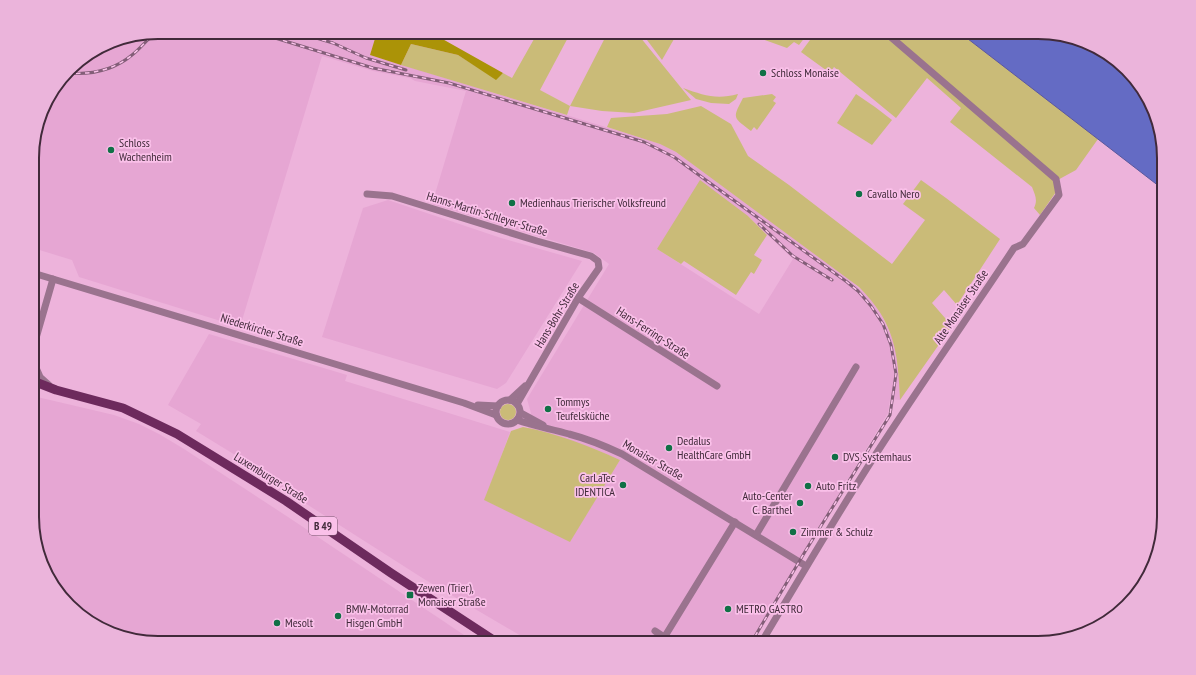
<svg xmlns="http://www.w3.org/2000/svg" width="1196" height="675" font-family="'PT Sans Narrow',sans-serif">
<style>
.built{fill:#e6a6d3;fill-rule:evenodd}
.green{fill:#cabb78}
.forest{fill:#ab9307}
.water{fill:#646bc4;stroke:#5a589b}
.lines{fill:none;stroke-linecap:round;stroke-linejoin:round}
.minor{stroke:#9a738e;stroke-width:7}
.major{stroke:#6d2a5d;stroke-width:9}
.rail-casing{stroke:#835e78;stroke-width:3}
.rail{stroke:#fac0e9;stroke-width:1.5;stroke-dasharray:4.5;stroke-linecap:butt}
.poi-dot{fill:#107046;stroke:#fac0e9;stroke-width:1.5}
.labels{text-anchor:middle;stroke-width:3.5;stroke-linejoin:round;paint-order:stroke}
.shield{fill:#fac0e9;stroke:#78576e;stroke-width:1}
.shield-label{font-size:11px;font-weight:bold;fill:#412a3a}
.poi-label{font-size:12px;fill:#412a3a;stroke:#fac0e9;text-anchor:start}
.street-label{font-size:12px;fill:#412a3a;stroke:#fac0e9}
.rim{fill:none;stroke:#412a3a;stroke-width:2}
</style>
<rect width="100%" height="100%" fill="#edb3db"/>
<!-- built -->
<g class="built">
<path d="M158,32H377L370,55L645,139L660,144L676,152L849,279L868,296L875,304L881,314L895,344L899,374L900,400L890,399L888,413L749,643H533L424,579L250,468L245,461L196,431L201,424L168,405L209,334L347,375L345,381L510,432L485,500L570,541L620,460L597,450L528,428L531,413L527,399L530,394L609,264L594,253L432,204L466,91L415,81L410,78L373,71L322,56L240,327L79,277L72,260L33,248V142L45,102L75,64L110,42ZM748,216L793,259L759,314L657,249Z"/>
<path d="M388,200L501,238L582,261L506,383L497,389L322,337L363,208Z"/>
<path d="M33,396L114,415L139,424L159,434L184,449L288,517L476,643H158L95,626L53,587L33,533Z"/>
</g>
<!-- green -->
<g class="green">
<path d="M538,32H571L540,90L570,106L608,32H636L691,100L634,113L602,111L570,106L567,115L401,65L411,44L458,55L496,79L503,73L512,78Z"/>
<path d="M641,32H678L662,60Z"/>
<path d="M742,32H809L799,45L794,42L787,48Z"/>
<path d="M816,32H959L1098,139L1076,170L1054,182L1056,192L1040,215L1034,208C1038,200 1035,195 1032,187L950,122L961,108L927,78L896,118L834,67L830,73L801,52Z"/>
<path d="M683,88C703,95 716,100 738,94L736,99L729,104L711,103L696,99Z"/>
<path d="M772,94L776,97L773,101L776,103L757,130L754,127L751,131C733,117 732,119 743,98Z"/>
<path d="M856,94L875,107L892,120L872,145L837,123Z"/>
<path d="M701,106L731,124L748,156L789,185L892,264L925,220L903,204L921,180L946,198L1000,239L957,305L944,290L932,303L952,326L900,400C898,352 895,323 859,287L676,152L660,144L607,127L611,118L667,114Z"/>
<path d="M700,180L748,216L767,235L754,255L762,260L754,274L751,272L736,295L684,261L681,264L657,249Z"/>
<circle cx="508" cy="412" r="8"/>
<path d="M523,427C556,433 589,446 620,460L570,542L484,500L511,431Z"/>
</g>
<!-- forest -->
<path class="forest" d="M377,32H430L503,73L496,80L458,55L411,44L401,65L370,55Z"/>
<!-- water -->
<path class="water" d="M959,32H1038L1101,49L1143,88L1164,150V190Z"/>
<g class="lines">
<!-- minor -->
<g class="minor">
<path d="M367,194L392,196L537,241L591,256L598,261L599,268L578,298L517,404"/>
<path d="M33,273L464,403L496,415"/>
<path d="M578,298L717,386"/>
<path d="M33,361L40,377L49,385"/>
<path d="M33,363L34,345L53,279"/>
<circle cx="508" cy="412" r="12"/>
<path d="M510,400L525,386"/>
<path d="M478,405L498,406"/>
<path d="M521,413L543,425"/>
<path d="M517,420C534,426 552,429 569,434C588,439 605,446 622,454L806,566"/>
<path d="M756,535L856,367"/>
<path d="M655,631L664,637"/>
<path d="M664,643L662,641L735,522"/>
<path d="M761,643C803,573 844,502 889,434C930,371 973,310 1014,248L1023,244L1059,195L1056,179L885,32"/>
</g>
<!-- major -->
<path class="major" d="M33,381L56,390L123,408L177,434L286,501L391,573L498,643"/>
<!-- rail casing -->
<g class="rail-casing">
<g id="rail">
<path d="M248,32L262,34L373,68L449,83L644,142L674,157L847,282L858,291L871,306L883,324L891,345L896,374L890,415L806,550L751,643"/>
<path d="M282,32L301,38"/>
<path d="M296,32L333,43L366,58L406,70"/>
<path d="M67,73C90,75 114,70 132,55C141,48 147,39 157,32"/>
<path d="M759,224L793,256L832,280"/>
</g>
</g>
<!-- rail -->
<use href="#rail" class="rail"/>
</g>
<!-- markers -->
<g class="poi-dot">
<circle cx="763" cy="73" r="4"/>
<circle cx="111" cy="150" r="4"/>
<circle cx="859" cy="194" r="4"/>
<circle cx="512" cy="203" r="4"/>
<circle cx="548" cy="409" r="4"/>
<circle cx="669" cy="448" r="4"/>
<circle cx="835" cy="457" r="4"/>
<circle cx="623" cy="485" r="4"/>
<circle cx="808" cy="486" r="4"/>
<circle cx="800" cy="503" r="4"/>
<circle cx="793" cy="532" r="4"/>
<rect x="406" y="591" width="8" height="8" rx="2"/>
<circle cx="728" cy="609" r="4"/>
<circle cx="338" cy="616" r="4"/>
<circle cx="277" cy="623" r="4"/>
</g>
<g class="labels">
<!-- shield labels -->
<rect class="shield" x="309" y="517" width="28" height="18" rx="3"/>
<g class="shield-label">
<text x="323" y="530">B 49</text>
</g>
<!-- poi labels -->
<g class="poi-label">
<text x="771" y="77">Schloss Monaise</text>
<text x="119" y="147">Schloss<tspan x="119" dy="14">Wachenheim</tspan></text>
<text x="867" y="198">Cavallo Nero</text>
<text x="520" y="207">Medienhaus Trierischer Volksfreund</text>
<text x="556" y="406">Tommys<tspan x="556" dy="14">Teufelsküche</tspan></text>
<text x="677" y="445">Dedalus<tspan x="677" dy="14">HealthCare GmbH</tspan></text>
<text x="843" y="461">DVS Systemhaus</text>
<text x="615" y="482" text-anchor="end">CarLaTec<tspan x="615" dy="14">IDENTICA</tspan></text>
<text x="816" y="490">Auto Fritz</text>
<text x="792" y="500" text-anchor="end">Auto-Center<tspan x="792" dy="14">C. Barthel</tspan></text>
<text x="801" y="536">Zimmer &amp; Schulz</text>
<text x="418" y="592">Zewen (Trier),<tspan x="418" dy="14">Monaiser Straße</tspan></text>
<text x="346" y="613">BMW-Motorrad<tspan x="346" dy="14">Hisgen GmbH</tspan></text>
<text x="736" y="613">METRO GASTRO</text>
<text x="285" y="627">Mesolt</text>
</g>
<!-- street labels -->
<g class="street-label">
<text transform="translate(487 214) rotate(17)" y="4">Hanns-Martin-Schleyer-Straße</text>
<text transform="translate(961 307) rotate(-56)" y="4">Alte Monaiser Straße</text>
<text transform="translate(557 315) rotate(-59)" y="4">Hans-Bohr-Straße</text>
<text transform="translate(262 330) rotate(17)" y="4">Niederkircher Straße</text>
<text transform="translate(653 333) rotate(33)" y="4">Hans-Ferring-Straße</text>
<text transform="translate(653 460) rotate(30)" y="4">Monaiser Straße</text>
<text transform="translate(271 478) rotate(32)" y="4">Luxemburger Straße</text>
</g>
</g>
<!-- crop -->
<path d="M0 0H1196V675H0ZM158 39H1038A119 119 0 0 1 1157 158V517A119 119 0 0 1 1038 636H158A119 119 0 0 1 39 517V158A119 119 0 0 1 158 39Z" fill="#ebb4db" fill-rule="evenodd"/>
<path class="rim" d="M158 39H1038A119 119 0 0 1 1157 158V517A119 119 0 0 1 1038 636H158A119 119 0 0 1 39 517V158A119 119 0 0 1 158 39Z"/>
</svg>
